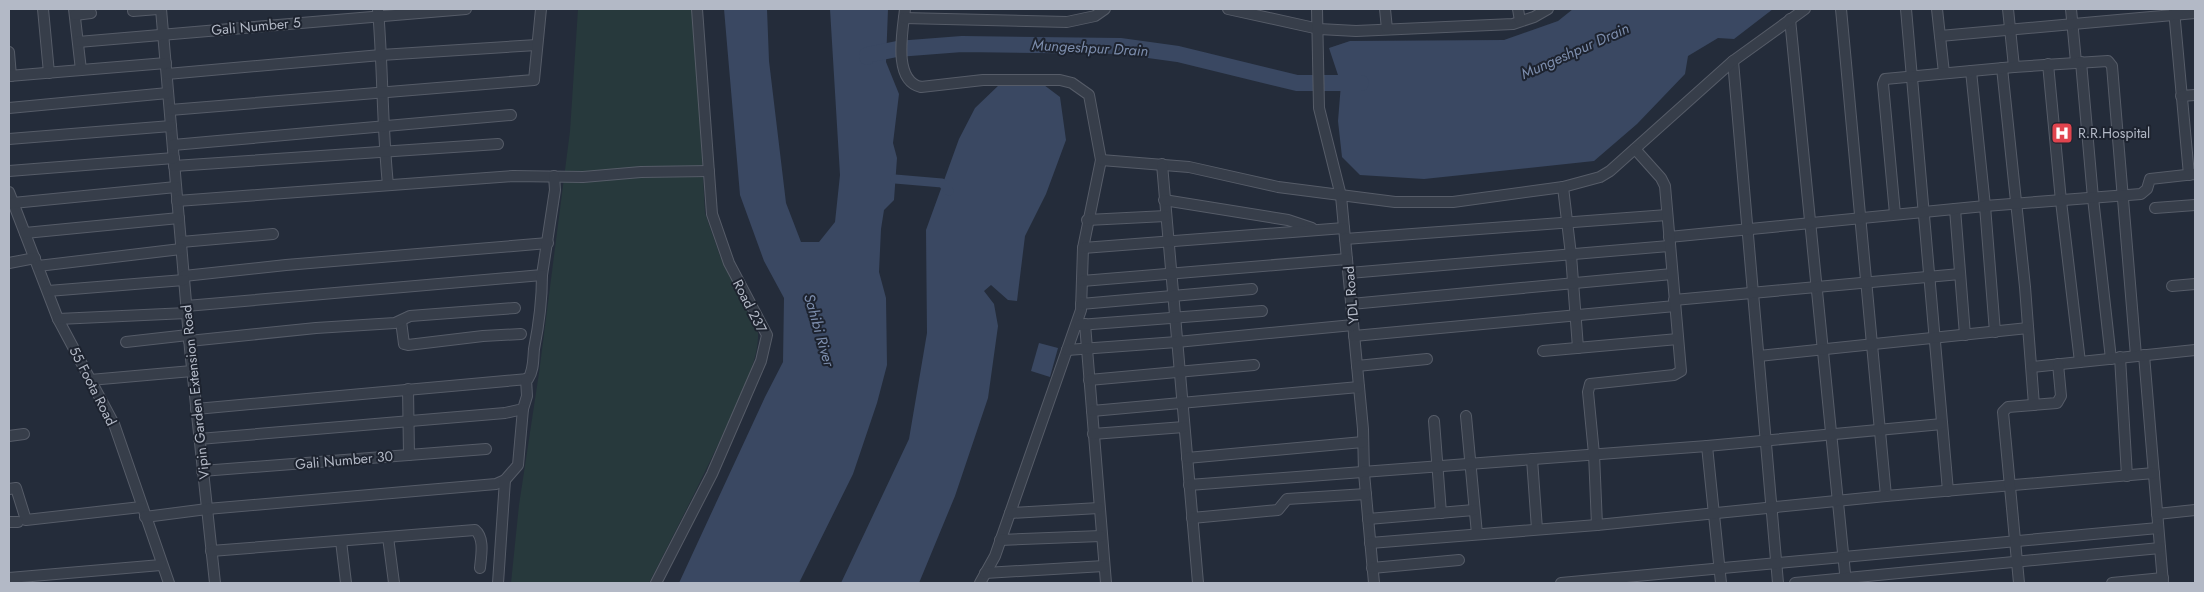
<svg xmlns="http://www.w3.org/2000/svg" width="2204" height="592" font-family="Jost,sans-serif">
<style>
.green{fill:#27393c}
.water{fill:#3a4862}
.lines{fill:none;stroke-linecap:round;stroke-linejoin:round}
.canal{stroke:#3a4862;stroke-width:9}
.river{stroke:#3a4862;stroke-width:16}
.minor-casing{stroke:#565c68;stroke-width:12}
.minor{stroke:#373e4a;stroke-width:10}
.labels{text-anchor:middle;stroke-width:4;stroke-linejoin:round;paint-order:stroke}
.street-label{font-size:14px;fill:#b3b9c6;stroke:#1d232f}
.poi-label{font-size:14px;fill:#b3b9c6;stroke:#1d232f;text-anchor:start}
.water-label{font-size:15px;font-style:italic;fill:#7c8dac;stroke:#1d232f}
</style>
<rect width="100%" height="100%" fill="#242c3a"/>
<!-- green -->
<path class="green" d="M578,9H694L705,213L720,256L758,333C759,360 743,387 733,412C707,470 678,526 649,583H511L519,505L539,373L570,131Z"/>
<!-- water -->
<g class="water">
<path d="M724,9H767L769,61L786,203L801,242H819L835,222L840,175L830,9H888L886,62L899,94L893,143L897,158L894,200L884,210L881,229L879,272L886,298L887,365L877,403L853,474L799,583H679L765,397L783,362L784,298L764,261L740,195Z"/>
<path d="M1573,9H1773L1734,39L1718,38L1688,56L1685,74L1637,124L1594,161L1424,179L1360,175L1342,157L1338,121L1341,84L1329,48L1350,41L1504,40L1558,21Z"/>
<path d="M999,85H1044L1060,97L1066,140L1046,194L1025,236L1017,301L1008,300L991,285L984,291L994,304L998,326L988,398L955,496L919,583H841L909,439L927,333L926,230L959,139L975,108Z"/>
<path d="M1039,343L1058,348L1050,377L1031,371Z"/>
</g>
<g class="lines">
<!-- canal -->
<path class="canal" d="M895,179L942,183L949,191"/>
<!-- river -->
<path class="river" d="M867,57V55L897,49L962,44L1120,46L1178,54L1297,83H1361"/>
<!-- minor casing -->
<g class="minor-casing">
<g id="minor">
<path d="M43,9L49,73"/>
<path d="M74,9L81,70"/>
<path d="M161,9L190,349L215,583"/>
<path d="M905,9C903,29 892,81 921,87L983,80H1060L1072,83L1089,95L1101,160L1083,248L1081,310L995,556L980,583"/>
<path d="M1228,9L1319,29L1356,31L1513,24L1534,17L1548,9"/>
<path d="M1317,9L1319,108L1341,196L1363,429L1364,473L1374,583"/>
<path d="M1385,9L1387,29"/>
<path d="M1518,9L1520,21"/>
<path d="M1841,9L1886,496"/>
<path d="M1906,9L1948,491"/>
<path d="M1937,9L1944,73"/>
<path d="M2008,9L2014,67"/>
<path d="M2071,9L2076,62"/>
<path d="M378,10C383,68 382,127 388,185"/>
<path d="M2174,10L2189,175"/>
<path d="M133,11L158,9"/>
<path d="M75,15L91,13"/>
<path d="M904,18L1067,22L1095,16L1105,9"/>
<path d="M1790,19L1846,583"/>
<path d="M1940,36L2195,13"/>
<path d="M78,42L466,9"/>
<path d="M9,52L11,76"/>
<path d="M1733,61L1778,583"/>
<path d="M2081,62L2093,198L2111,359"/>
<path d="M2048,64L2061,201L2080,362"/>
<path d="M2002,68L2025,287L2034,405"/>
<path d="M1971,71L1985,206L1995,332"/>
<path d="M167,74L381,55L537,45"/>
<path d="M9,76L166,63"/>
<path d="M2181,96L2195,95"/>
<path d="M9,108L168,93"/>
<path d="M170,110L534,80L541,9"/>
<path d="M9,139L171,126"/>
<path d="M173,145L511,115"/>
<path d="M1101,160L1189,167L1278,187L1395,202H1453L1563,187L1600,177L1610,171L1733,61L1805,9"/>
<path d="M1162,164L1198,583"/>
<path d="M174,166L498,144"/>
<path d="M9,171L174,158"/>
<path d="M1563,187L1571,255L1578,348"/>
<path d="M9,192L58,319L114,424L169,583"/>
<path d="M1164,200L1288,220L1312,228"/>
<path d="M177,201L513,176L583,177L641,172L709,171"/>
<path d="M13,203L176,187"/>
<path d="M2155,208L2195,205"/>
<path d="M1955,209L1965,335"/>
<path d="M1895,214L1883,84L1885,79L2014,67L2108,61L2112,66L2136,356"/>
<path d="M1087,220L1166,216"/>
<path d="M25,233L179,218"/>
<path d="M1669,237L1985,206L2141,194L2147,189L2150,179L2195,174"/>
<path d="M1345,239L1667,215"/>
<path d="M181,242L273,234"/>
<path d="M1083,248L1344,228"/>
<path d="M9,263L35,258"/>
<path d="M38,266L181,249"/>
<path d="M1349,273L1669,246"/>
<path d="M184,276L286,265L548,243"/>
<path d="M1082,281L1347,259"/>
<path d="M2172,286L2195,284"/>
<path d="M48,291L184,280"/>
<path d="M1674,300L1960,274"/>
<path d="M1081,304L1252,289"/>
<path d="M1351,304L1672,274"/>
<path d="M186,306L542,275L555,190L554,176"/>
<path d="M58,319L187,313"/>
<path d="M401,321L404,344L408,345L483,336L521,334"/>
<path d="M1085,324L1106,583"/>
<path d="M1079,325L1262,311"/>
<path d="M1354,336L1675,306"/>
<path d="M189,341L316,328L395,323L410,316L515,308"/>
<path d="M126,342L188,335"/>
<path d="M1067,350L1177,342L1353,325"/>
<path d="M1543,351L1678,339"/>
<path d="M2144,355L2163,583"/>
<path d="M1759,356L2028,328"/>
<path d="M2120,357L2127,476"/>
<path d="M1357,366L1427,359"/>
<path d="M2032,367L2195,350"/>
<path d="M90,380L192,371"/>
<path d="M1089,380L1254,365"/>
<path d="M408,389L409,455"/>
<path d="M196,409L528,379C534,370 533,359 534,349C539,324 542,301 542,275"/>
<path d="M1092,411L1359,387"/>
<path d="M1466,416L1477,534"/>
<path d="M1434,421L1441,513"/>
<path d="M1093,434L1184,427"/>
<path d="M9,436L24,434"/>
<path d="M199,439L505,413L523,409L527,396L526,379"/>
<path d="M1707,446L1721,583"/>
<path d="M1187,458L1363,442"/>
<path d="M1532,459L1537,529"/>
<path d="M202,471L486,449"/>
<path d="M1189,485L1707,446L1942,424"/>
<path d="M9,489L16,488L26,520L141,507"/>
<path d="M1010,513L1099,508"/>
<path d="M2157,514L2195,510"/>
<path d="M145,517L207,509L496,484L505,480L518,465L523,409"/>
<path d="M1192,518L1278,510L1287,499L1366,494"/>
<path d="M1368,519L1474,510"/>
<path d="M9,522H18"/>
<path d="M1597,525L1594,454L1588,392L1590,384L1674,375L1681,371L1665,186L1661,178L1635,149"/>
<path d="M388,537L394,583"/>
<path d="M1000,540L1101,536"/>
<path d="M341,541L346,583"/>
<path d="M1370,543L1597,525L1886,496L2154,473"/>
<path d="M211,551L475,530C485,538 481,556 480,568"/>
<path d="M1372,568L1459,560"/>
<path d="M985,573L1104,566"/>
<path d="M9,578L161,565"/>
<path d="M498,583L505,480"/>
<path d="M656,583L712,474L761,361L767,335L729,263L712,214L697,9"/>
<path d="M1561,583L2158,528"/>
<path d="M1795,583L2160,548"/>
<path d="M2019,583L2003,412L2008,407L2057,403L2061,396L2058,364"/>
<path d="M2112,583L2163,578"/>
</g>
</g>
<!-- minor -->
<use href="#minor" class="minor"/>
</g>
<!-- icons -->
<defs>
<g id="hospital-square" transform="scale(1.125)"><rect x="-9" y="-9" width="18" height="18" rx="4" fill="#e0444e" stroke="#1d232f"/><path d="M-5-5h3v3.5h4V-5h3V5h-3V1.5h-4V5h-3Z" fill="#fff"/></g>
</defs>
<g fill-rule="evenodd">
<use href="#hospital-square" x="2062" y="133"/>
</g>
<g class="labels">
<!-- street labels -->
<g class="street-label">
<text transform="translate(256 26) rotate(-5)" y="5">Gali Number 5</text>
<text transform="translate(1351 295) rotate(-95)" y="5">YDL Road</text>
<text transform="translate(750 306) rotate(63)" y="5">Road 237</text>
<text transform="translate(93 386) rotate(63)" y="5">55 Foota Road</text>
<text transform="translate(195 392) rotate(-96)" y="5">Vipin Garden Extension Road</text>
<text transform="translate(344 460) rotate(-5)" y="5">Gali Number 30</text>
</g>
<!-- poi labels -->
<g class="poi-label">
<text x="2078" y="138">R.R.Hospital</text>
</g>
<!-- water labels -->
<g class="water-label">
<text transform="translate(1090 48) rotate(3)" y="5">Mungeshpur Drain</text>
<text transform="translate(1575 51) rotate(-24)" y="5">Mungeshpur Drain</text>
<text transform="translate(819 330) rotate(74)" y="5">Sahibi River</text>
</g>
</g>
<!-- border -->
<rect width="2204" height="592" fill="none" stroke="#b3b9c6" stroke-width="20"/>
</svg>
